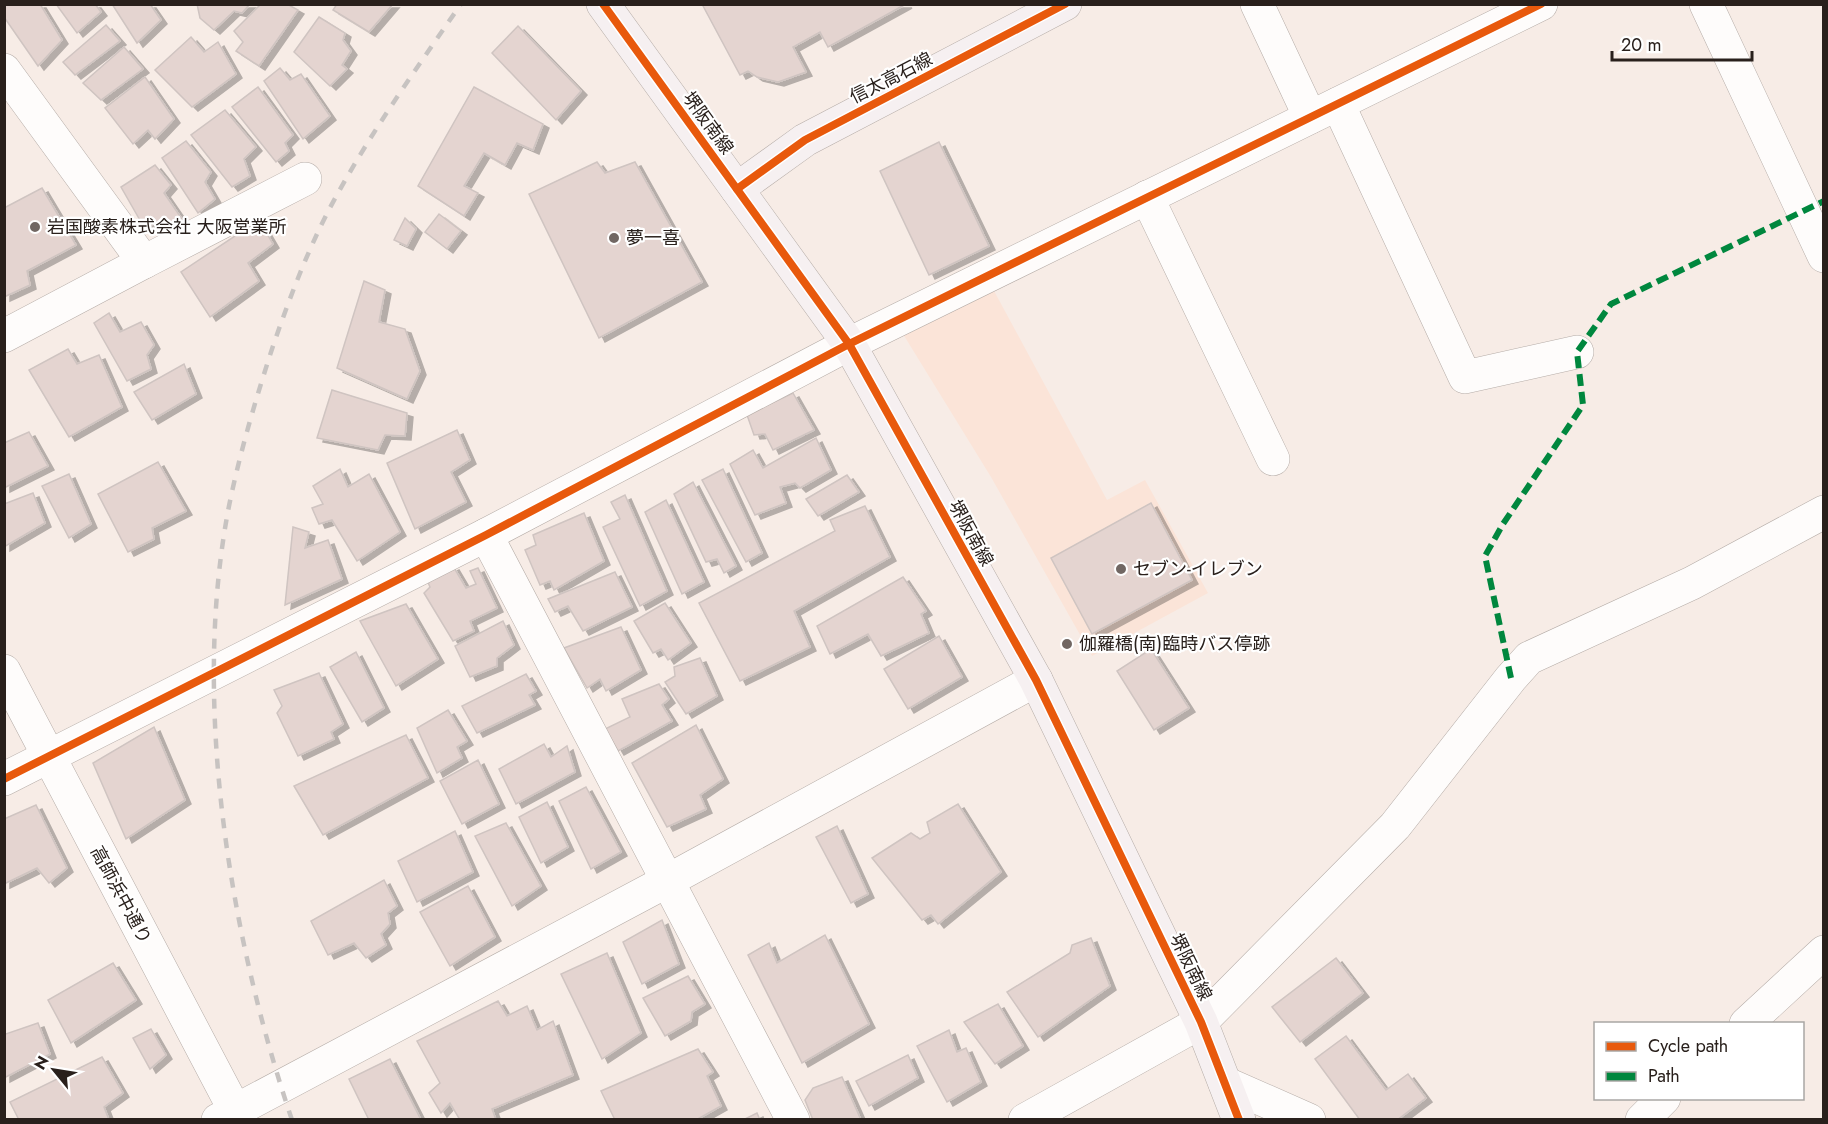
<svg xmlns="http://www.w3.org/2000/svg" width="1828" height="1124" font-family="Jost,'Noto Sans JP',sans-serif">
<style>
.built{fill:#fbe4d8}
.building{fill:#e4d4d0;stroke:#cfc4c1;stroke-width:1.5;filter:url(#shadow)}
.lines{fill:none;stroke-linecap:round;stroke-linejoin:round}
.minor-casing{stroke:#b5aca7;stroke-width:34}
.secondary-casing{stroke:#b5aca7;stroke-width:34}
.minor{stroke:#fefcfb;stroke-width:33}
.secondary{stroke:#f6f0f1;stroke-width:33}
.rail{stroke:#c7c3c1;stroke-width:4.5;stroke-dasharray:10 10;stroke-linecap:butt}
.quiet{stroke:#00873e;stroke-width:6;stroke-dasharray:12 6;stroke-linecap:butt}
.cycleway-casing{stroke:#fff;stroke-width:11}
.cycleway{stroke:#e8590c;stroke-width:8}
.poi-dot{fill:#716763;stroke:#fff;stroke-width:2}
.labels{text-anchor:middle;stroke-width:4.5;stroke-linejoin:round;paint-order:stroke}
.street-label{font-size:18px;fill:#29201c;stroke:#fff}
.poi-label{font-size:18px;fill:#29201c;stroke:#fff;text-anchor:start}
</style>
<defs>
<filter id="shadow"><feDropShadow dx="6" dy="4" stdDeviation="0" flood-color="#0004"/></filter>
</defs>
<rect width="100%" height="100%" fill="#f7ece6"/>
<!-- built -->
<path class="built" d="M993,289L1107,500L1145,480L1208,593L1092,656L991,477L903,334Z"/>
<!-- building -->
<g class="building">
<path d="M8,4H40L62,40L38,66L4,17V7Z"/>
<path d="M56,4H95L101,12L77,33Z"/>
<path d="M112,4H150L161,20L137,43Z"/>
<path d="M197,4H250L242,13L234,11L214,30L200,18Z"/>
<path d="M261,4H287L298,10L259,66L236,51L243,42L234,31Z"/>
<path d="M337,4H393L369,32L333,10Z"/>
<path d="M702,4H906L828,47L820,32L793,47L806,72L778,82L757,77L748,71L740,75Z"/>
<path d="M319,17L345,33L343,40L351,51L342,65L347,69L330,86L294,52Z"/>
<path d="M106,25L120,41L75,75L63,62Z"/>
<path d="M518,26L581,91L556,120L492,53Z"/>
<path d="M191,37L204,52L218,42L236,74L192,107L155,70Z"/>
<path d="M124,47L143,69L101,100L83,83Z"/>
<path d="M280,68L290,80L301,74L330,116L303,139L264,81Z"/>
<path d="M145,77L174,119L155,139L148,130L133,144L105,108Z"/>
<path d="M258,87L293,135L285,143L289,151L276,162L232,107Z"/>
<path d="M474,87L543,124L533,150L517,143L505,165L484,153L464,186L478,193L464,216L418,186Z"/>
<path d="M225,110L256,147L244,159L250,176L232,187L191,135Z"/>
<path d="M186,141L211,172L205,182L215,199L198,213L162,158Z"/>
<path d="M939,142L989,246L929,275L880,171Z"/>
<path d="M597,162L605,173L635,162L702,282L599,338L529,194Z"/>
<path d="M155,165L171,185L164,193L182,219L165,230L156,222L145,229L121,187Z"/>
<path d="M42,188L76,245L27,271L30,285L4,297V208Z"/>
<path d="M439,214L461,231L447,249L425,232Z"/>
<path d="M405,218L416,229L407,246L394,240Z"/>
<path d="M259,220L273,244L248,263L259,281L210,317L181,272Z"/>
<path d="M364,281L385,290L379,322L405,329L420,371L407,399L337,368Z"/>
<path d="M109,313L120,332L141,322L154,345L147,355L151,369L127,381L94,323Z"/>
<path d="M68,349L77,364L99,355L122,407L69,437L29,370Z"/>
<path d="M184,364L196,394L152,420L134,392Z"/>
<path d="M332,390L407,413L405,436L385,435L378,450L317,438Z"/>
<path d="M793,393L814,430L773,450L765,434L754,435L747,415Z"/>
<path d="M457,430L470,460L451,472L466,502L415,529L387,463Z"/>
<path d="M29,432L48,466L4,488V443Z"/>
<path d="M816,438L831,470L800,488L795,483L780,487L786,503L755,515L730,464L753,450L763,468Z"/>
<path d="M158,462L186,511L152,528L154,539L128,552L98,494Z"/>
<path d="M340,469L348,487L369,474L400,532L357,561L332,520L319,524L312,508L323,504L313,486Z"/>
<path d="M723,469L762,553L746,562L702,480Z"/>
<path d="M69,474L91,524L69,538L42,486Z"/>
<path d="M847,475L859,492L818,516L806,499Z"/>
<path d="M693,482L736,566L724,573L717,559L706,562L674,494Z"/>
<path d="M33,493L45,523L4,547V504Z"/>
<path d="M625,495L667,591L640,606L603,527L620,519L611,502Z"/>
<path d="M666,500L704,582L682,594L645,512Z"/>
<path d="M1151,503L1192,580L1092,634L1051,558Z"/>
<path d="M865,506L890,557L794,611L810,647L740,681L699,603L835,531L830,520Z"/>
<path d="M584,513L604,561L554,590L550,581L540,585L525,550L536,545L533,535Z"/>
<path d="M293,527L309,532L305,548L328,540L342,579L285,605Z"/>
<path d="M453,566L466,588L476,584L470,571L478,568L497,608L470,621L474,631L453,641L424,593L430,587L427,580Z"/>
<path d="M615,572L632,607L583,631L568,606L555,612L548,599Z"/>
<path d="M903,577L926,611L921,614L929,633L881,656L868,634L830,654L817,626Z"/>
<path d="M665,603L691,643L668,660L661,649L653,653L634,621Z"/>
<path d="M406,604L438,659L396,686L360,621Z"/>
<path d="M503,621L514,645L497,658V666L470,677L455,646Z"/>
<path d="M621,627L641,670L606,691L600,679L587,688L564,648Z"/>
<path d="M939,636L962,677L908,709L884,669Z"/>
<path d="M1151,649L1189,708L1154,730L1117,671Z"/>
<path d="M356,652L384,708L362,722L330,667Z"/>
<path d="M700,658L717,696L686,714L665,682L675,676L674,667Z"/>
<path d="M319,673L343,724L331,732L334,739L298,756L277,713L282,706L274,690Z"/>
<path d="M526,674L536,691L529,695L535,705L477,733L462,706Z"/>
<path d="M659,684L669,699L662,705L672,721L618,751L605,729L630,717L622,699Z"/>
<path d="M448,710L467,741L457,747L462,758L437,773L417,728Z"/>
<path d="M696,725L723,779L700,795L706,809L667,827L632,763Z"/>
<path d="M154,727L185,800L126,839L93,763Z"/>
<path d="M406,735L428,778L323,835L294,786Z"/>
<path d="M544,744L551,757L567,746L575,772L516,804L499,769Z"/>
<path d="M478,760L499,804L462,824L440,781Z"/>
<path d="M586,787L621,852L591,869L559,801Z"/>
<path d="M547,802L568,847L541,863L519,817Z"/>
<path d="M958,804L1001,872L938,924L931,915L922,920L872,858L911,833L920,839L930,833L927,822Z"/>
<path d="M36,805L67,868L49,883L37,868L4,884V819Z"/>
<path d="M506,823L541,886L512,906L475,836Z"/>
<path d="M837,826L868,894L851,903L816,837Z"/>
<path d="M455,831L473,872L417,902L398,861Z"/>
<path d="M384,880L397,906L388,913L390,924L381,934L386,945L366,958L354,943L328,955L311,921Z"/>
<path d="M468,886L495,937L450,966L420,912Z"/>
<path d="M662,920L679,964L642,984L623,942Z"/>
<path d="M825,935L869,1024L802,1063L748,955L769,943L777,963Z"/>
<path d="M1091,938L1110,986L1038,1037L1007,992L1070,953L1072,945Z"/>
<path d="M607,953L641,1033L602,1059L561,974Z"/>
<path d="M1336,958L1363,993L1300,1042L1272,1007Z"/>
<path d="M113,963L136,1000L71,1043L48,1000Z"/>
<path d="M688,976L705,1004L692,1012L691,1021L665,1036L643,998Z"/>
<path d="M498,1001L507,1016L527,1006L537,1030L553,1021L573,1075L492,1109L496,1120H460L450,1103L441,1113L429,1093L440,1083L417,1041Z"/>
<path d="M998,1004L1023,1046L995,1064L964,1022Z"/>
<path d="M38,1023L50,1054L4,1078V1032L6,1034Z"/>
<path d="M151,1029L166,1055L150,1069L133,1038Z"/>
<path d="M949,1030L957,1052L966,1048L981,1082L947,1102L917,1046Z"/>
<path d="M1346,1036L1386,1090L1408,1074L1426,1098L1397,1120H1360L1315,1059Z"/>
<path d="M698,1049L713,1072L707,1076L721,1106L696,1120H615L601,1091Z"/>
<path d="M908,1055L918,1078L869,1106L856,1081Z"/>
<path d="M102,1057L123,1093L104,1107L109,1120H19L10,1102Z"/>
<path d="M390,1059L421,1120H369L349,1079Z"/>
<path d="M842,1077L861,1120H813L805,1100L813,1088Z"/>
<path d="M757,1113L760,1120H743Z"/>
</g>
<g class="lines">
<!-- minor casing -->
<g class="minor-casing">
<g id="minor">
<path d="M1257,4L1310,117"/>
<path d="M1706,4L1824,256"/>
<path d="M4,70L144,262L4,336"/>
<path d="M1338,104L1465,377L1577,352"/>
<path d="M1147,197L1273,459"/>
<path d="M144,262L305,179"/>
<path d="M486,535L793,1120"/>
<path d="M4,671L240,1120"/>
<path d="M4,779L486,535L849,344L1541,4"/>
<path d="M1746,1024L1824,952"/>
<path d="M1225,1083L1309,1120"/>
<path d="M218,1120L669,880L1036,680"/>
<path d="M1025,1120L1201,1022L1395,826L1511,678L1529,658L1692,583L1824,512"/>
<path d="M1642,1120L1664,1098"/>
</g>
</g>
<!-- secondary casing -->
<g class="secondary-casing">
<g id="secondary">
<path d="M603,4L849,344L1036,680L1201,1022L1239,1120"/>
<path d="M737,189L805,140L1065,4"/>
</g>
</g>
<!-- minor -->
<use href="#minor" class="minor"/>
<!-- secondary -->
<use href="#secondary" class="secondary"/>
<!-- rail -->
<path class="rail" d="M292,1120C229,934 191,700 229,506C240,452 256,398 273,346C291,294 311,241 338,193C374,128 418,66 461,4"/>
<!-- quiet -->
<path class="quiet" d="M1511,678L1485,556L1503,524L1583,405L1577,352L1611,304L1824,201"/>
<!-- cycleway casing -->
<g class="cycleway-casing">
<g id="cycleway">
<path d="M603,4L849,344L1036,680L1201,1022L1239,1120"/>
<path d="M737,189L805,140L1065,4"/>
<path d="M4,779L486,535L849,344L1541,4"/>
</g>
</g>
<!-- cycleway -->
<use href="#cycleway" class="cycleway"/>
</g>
<!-- markers -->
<g class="poi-dot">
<circle cx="35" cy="227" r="6"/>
<circle cx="614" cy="238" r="6"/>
<circle cx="1121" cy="569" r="6"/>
<circle cx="1067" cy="644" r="6"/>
</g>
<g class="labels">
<!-- street labels -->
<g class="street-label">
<text transform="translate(891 78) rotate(-27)" y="6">信太高石線</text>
<text transform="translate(708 123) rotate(54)" y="6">堺阪南線</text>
<text transform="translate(971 533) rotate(61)" y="6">堺阪南線</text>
<text transform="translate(121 895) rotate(62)" y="6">高師浜中通り</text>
<text transform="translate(1191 967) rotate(64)" y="6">堺阪南線</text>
</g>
<!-- poi labels -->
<g class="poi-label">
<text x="47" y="233">岩国酸素株式会社 大阪営業所</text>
<text x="626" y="244">夢一喜</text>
<text x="1133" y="575">セブン-イレブン</text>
<text x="1079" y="650">伽羅橋(南)臨時バス停跡</text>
</g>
</g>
<!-- border -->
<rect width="1828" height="1124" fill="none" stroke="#29201c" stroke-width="12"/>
<!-- legend -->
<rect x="1594" y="1022" width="210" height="78" fill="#ffffff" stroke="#a9a6a4" stroke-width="1.5"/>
<rect x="1606" y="1042" width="30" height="9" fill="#e8590c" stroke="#a9a6a4" stroke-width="1.5"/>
<text x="1648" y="1052" font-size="18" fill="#29201c">Cycle path</text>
<rect x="1606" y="1072" width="30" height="9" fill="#00873e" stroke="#a9a6a4" stroke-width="1.5"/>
<text x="1648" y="1082" font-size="18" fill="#29201c">Path</text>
<!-- north arrow -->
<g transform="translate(54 1070) rotate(300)" stroke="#ffffff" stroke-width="4.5" paint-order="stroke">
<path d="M0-4.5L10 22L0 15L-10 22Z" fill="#29201c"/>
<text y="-9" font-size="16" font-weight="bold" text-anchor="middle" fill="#29201c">N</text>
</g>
<!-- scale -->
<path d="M1612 51v9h140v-9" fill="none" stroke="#29201c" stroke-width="3"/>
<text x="1621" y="51" font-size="18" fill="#29201c" stroke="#ffffff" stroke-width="4.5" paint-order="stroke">20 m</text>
</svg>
